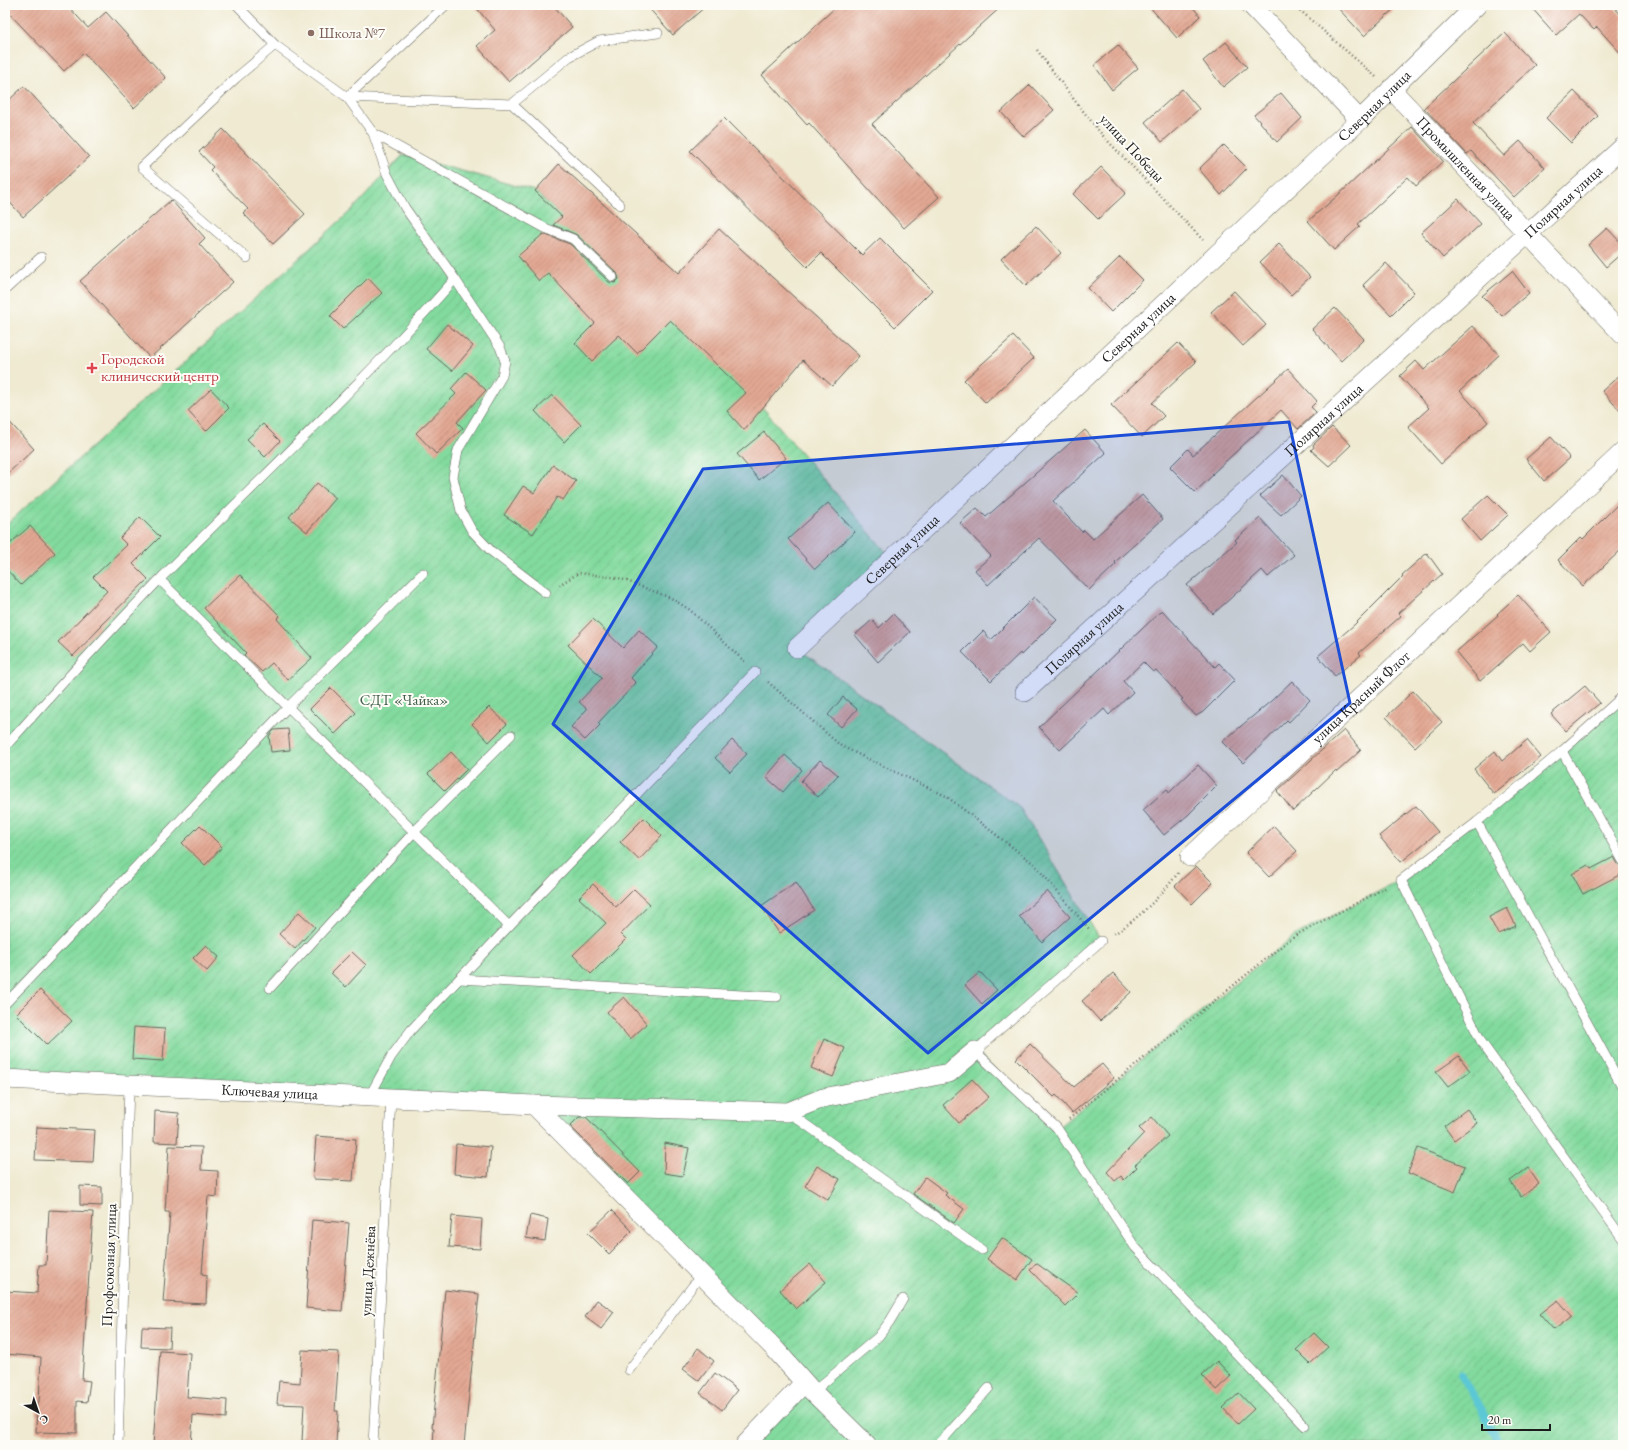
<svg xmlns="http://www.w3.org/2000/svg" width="1628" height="1450" font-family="'EB Garamond',serif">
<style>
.garden{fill:url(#garden-furrows);stroke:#4f7b5d}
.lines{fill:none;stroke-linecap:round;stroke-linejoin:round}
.stream{stroke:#5bc7d5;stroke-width:7}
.building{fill:url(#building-hatch)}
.service-casing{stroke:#66645b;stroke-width:10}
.minor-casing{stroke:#66645b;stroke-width:20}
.path{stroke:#66645b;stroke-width:2.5;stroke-dasharray:1 3;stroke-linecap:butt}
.service{stroke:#fff;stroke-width:9}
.minor{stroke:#fff;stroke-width:19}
.marked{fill:#1d4ed8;fill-opacity:0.2;stroke:#1d4ed8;stroke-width:3;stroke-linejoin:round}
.education-dot{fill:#8d6e63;stroke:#fdfcf7;stroke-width:1.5}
.health-dot{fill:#e0444e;stroke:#fdfcf7;stroke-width:1.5}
.labels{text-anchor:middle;stroke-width:4;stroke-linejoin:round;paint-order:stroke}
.education-label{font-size:15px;fill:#785e54;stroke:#fdfcf7;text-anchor:start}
.street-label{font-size:15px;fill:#1c1c1c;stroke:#fdfcf7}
.health-label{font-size:15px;fill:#be3a42;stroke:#fdfcf7;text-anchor:start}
.park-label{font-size:15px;fill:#405e4a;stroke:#fdfcf7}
</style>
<defs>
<pattern id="garden-furrows" width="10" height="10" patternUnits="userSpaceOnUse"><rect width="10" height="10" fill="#82da9e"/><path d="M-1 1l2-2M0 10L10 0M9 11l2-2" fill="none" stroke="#70ba88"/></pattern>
<pattern id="building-hatch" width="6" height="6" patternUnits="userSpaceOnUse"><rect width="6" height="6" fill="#e2a793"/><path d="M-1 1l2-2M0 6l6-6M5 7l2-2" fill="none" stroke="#c18f7e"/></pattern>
</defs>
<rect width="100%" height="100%" fill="#fdfcf7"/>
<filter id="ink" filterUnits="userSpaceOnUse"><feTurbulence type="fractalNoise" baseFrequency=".025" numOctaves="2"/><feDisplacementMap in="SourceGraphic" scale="8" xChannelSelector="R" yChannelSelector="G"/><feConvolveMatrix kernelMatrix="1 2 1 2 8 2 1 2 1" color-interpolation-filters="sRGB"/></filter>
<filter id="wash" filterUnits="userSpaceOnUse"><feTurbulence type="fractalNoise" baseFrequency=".012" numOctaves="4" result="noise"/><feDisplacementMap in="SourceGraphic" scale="16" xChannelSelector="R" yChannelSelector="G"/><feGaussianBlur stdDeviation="0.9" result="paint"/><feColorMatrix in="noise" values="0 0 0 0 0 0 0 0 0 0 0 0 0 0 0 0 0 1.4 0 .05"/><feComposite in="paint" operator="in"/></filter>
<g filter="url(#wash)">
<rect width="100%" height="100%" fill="#efead1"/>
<!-- garden -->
<path class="garden" d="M403,155L535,191L763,408L892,559L797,648L1020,808L1101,941L975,1051L1057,1128L1294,936L1401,880L1623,696V1445H745L804,1383L534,1105L5,1079V526L353,209Z"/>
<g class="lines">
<!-- stream -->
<path class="stream" d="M1461,1374L1501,1445"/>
</g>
<g id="blocks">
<!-- building -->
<g class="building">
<path d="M5,5H67L88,28L106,12L166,78L134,108L84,53L64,71L5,9Z"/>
<path d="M474,5H553L572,27L509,82L477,46L495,30Z"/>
<path d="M646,5H707L673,35Z"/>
<path d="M838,5H1003L872,124L939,197L904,228L809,123L807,125L762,75Z"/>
<path d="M1148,5H1191L1200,16L1177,38Z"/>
<path d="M1335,5H1398L1364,36Z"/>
<path d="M1529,5H1612L1623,17V56L1597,27L1594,30L1579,14L1556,35Z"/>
<path d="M1505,33L1535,65L1473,123L1504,156L1520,141L1545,168L1514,197L1471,151L1467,154L1424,108Z"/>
<path d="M1226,42L1247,67L1223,87L1203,61Z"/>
<path d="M1118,45L1138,68L1112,90L1094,65Z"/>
<path d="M1030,85L1054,110L1024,137L1001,112Z"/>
<path d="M24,86L89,157L23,217L5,197V104Z"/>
<path d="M1182,89L1199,109L1162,142L1145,122Z"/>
<path d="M1574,91L1598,116L1571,143L1546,118Z"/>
<path d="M1281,93L1302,118L1277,142L1254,115Z"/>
<path d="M724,118L862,255L880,238L932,290L895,327L821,253L807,267L690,151Z"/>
<path d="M1412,127L1443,161L1416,186L1408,177L1358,224L1360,226L1334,250L1308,221L1335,198Z"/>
<path d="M223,129L305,214L273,244L243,213L248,209L210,170L213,167L199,152Z"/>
<path d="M1224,145L1247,168L1221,195L1199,169Z"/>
<path d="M559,164L679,273L719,229L859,356L832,386L803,360L744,430L727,411L746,393L670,320L637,353L619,335L592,361L575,343L595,323L548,273L539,281L518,256L543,234L570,244L609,282L615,283L619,279L617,273L577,235L553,225L562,217L535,191Z"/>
<path d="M1101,167L1126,193L1098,219L1073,194Z"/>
<path d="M1458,199L1481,224L1443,258L1421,233Z"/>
<path d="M171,200L205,238L199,244L233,282L150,358L80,281Z"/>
<path d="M1036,226L1061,253L1026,286L1001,259Z"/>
<path d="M1607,228L1623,245V252L1606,267L1588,245Z"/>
<path d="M1279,244L1310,277L1291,295L1260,262Z"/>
<path d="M1120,257L1143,280L1111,312L1088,288Z"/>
<path d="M1386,263L1414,292L1391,315L1363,285Z"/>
<path d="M1512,271L1529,293L1502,316L1482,296Z"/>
<path d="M368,278L382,293L343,329L330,316Z"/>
<path d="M1234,291L1266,325L1243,346L1211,312Z"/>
<path d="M1335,308L1364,339L1341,361L1312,329Z"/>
<path d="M447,324L473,346L452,371L426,349Z"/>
<path d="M1473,326L1499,355L1460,391L1488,422L1441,464L1408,427L1429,408L1400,376L1416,361L1424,370Z"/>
<path d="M1013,336L1034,358L986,403L964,380Z"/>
<path d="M1178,343L1196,362L1152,403L1164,416L1142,437L1111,405Z"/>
<path d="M1288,369L1317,401L1311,407L1316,412L1298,429L1281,410L1212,474L1213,475L1195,492L1170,467L1188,449L1193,455Z"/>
<path d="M466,372L486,390L457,422L463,428L436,454L416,433L456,394L451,389Z"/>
<path d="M1623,372V414L1602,391Z"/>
<path d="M211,389L229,408L206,431L188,411Z"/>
<path d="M552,395L581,425L564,442L535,411Z"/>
<path d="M5,417L34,449L5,476Z"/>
<path d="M263,424L280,441L265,457L247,439Z"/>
<path d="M1332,427L1351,445L1329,466L1311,450L1314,447L1313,445Z"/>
<path d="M1085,430L1106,453L1053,501L1082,532L1084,530L1093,539L1142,495L1163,519L1115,562L1116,564L1089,590L1039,538L988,585L975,570L991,556L960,523L977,508L986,517Z"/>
<path d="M764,432L786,458L759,480L737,454Z"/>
<path d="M1551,437L1570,458L1544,481L1526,459Z"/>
<path d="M553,465L576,481L563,500L557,497L533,534L504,515L523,486L534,493Z"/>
<path d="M1283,475L1301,496L1281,515L1260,496Z"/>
<path d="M317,483L336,498L307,532L289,517Z"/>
<path d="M1488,495L1508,515L1480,541L1461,519Z"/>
<path d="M1623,499V548L1583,586L1558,560L1581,537L1583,539Z"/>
<path d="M828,503L855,532L815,569L788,539Z"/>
<path d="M140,517L160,537L133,564L148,579L100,626L101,627L73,656L58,642L107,591L93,577L127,545L120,538Z"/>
<path d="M1260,518L1294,555L1268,577L1262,570L1213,614L1187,585L1237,542L1235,540Z"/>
<path d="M30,526L55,553L21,585L5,568V548Z"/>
<path d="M1427,553L1442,574L1398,613L1401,616L1359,653L1361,655L1335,676L1318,656L1354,625L1403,576L1402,575Z"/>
<path d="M240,575L280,616L277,619L312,658L288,680L272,663L262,672L244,655L246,653L204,608Z"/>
<path d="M1518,595L1551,632L1530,651L1523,643L1480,681L1456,652L1498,615L1497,614Z"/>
<path d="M1034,597L1057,619L1021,655L1020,653L991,681L962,652L983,631L991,640Z"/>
<path d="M1162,610L1215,667L1219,663L1235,680L1203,712L1196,716L1181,700L1183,699L1156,670L1153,672L1143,662L1123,681L1133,692L1109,715L1104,709L1060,750L1039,727Z"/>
<path d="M893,614L910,632L878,662L855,635L872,620L879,628Z"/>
<path d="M593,619L623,648L639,630L658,647L631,678L636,683L598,723L600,725L585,740L571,727L587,709L579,702L602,678L568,645Z"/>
<path d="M1292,681L1310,700L1289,722L1287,720L1243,763L1222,742L1271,701Z"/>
<path d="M1585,686L1600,703L1566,731L1551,714Z"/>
<path d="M331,688L356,713L335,734L310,709Z"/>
<path d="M1413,691L1442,722L1415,747L1386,717Z"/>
<path d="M843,697L857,709L841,727L828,715Z"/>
<path d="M489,707L507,724L489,742L472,724Z"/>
<path d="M288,729L290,750L271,752L269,736L274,730Z"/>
<path d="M1344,730L1361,750L1337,772L1336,770L1293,811L1277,791Z"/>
<path d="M732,740L747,754L730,772L715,758Z"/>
<path d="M1527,740L1541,757L1494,794L1474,769L1495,751L1502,761Z"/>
<path d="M451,752L467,769L445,791L428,774Z"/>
<path d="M785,755L802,770L783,792L766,777Z"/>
<path d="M820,760L838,775L818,797L801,781Z"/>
<path d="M1198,765L1217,786L1188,815L1164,835L1143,810L1167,789L1169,793Z"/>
<path d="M1416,806L1438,832L1401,862L1379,836Z"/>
<path d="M644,818L662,836L639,860L620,842Z"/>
<path d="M200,825L222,847L205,865L182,843Z"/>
<path d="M1274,826L1297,851L1269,877L1246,853Z"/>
<path d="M1614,857L1618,864L1623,867V873L1583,894L1572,874L1588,865L1591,869Z"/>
<path d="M1196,866L1213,883L1192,904L1175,886Z"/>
<path d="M796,882L814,910L779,933L761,906Z"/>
<path d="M593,884L616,907L634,889L650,904L621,934L626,939L591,974L573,955L606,923L579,898Z"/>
<path d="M1047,891L1070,917L1042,942L1019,916Z"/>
<path d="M1507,908L1516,926L1498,934L1489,917Z"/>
<path d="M299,912L315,927L295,949L279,934Z"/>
<path d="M206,945L219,957L207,971L193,958Z"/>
<path d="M352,952L366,965L346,987L331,973Z"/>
<path d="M980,972L997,990L982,1004L965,985Z"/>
<path d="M1113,973L1131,992L1100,1021L1082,1001Z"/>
<path d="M40,990L72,1021L47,1045L16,1014Z"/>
<path d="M624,997L647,1024L630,1039L607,1012Z"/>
<path d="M134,1027L165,1029L163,1061L132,1059Z"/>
<path d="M824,1039L845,1048L833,1077L811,1068Z"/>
<path d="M1030,1044L1074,1087L1102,1064L1114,1078L1072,1113L1056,1095L1054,1097L1016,1059Z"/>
<path d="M1459,1056L1470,1071L1448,1087L1436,1072Z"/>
<path d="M972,1079L989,1097L959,1123L943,1105Z"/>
<path d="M1467,1109L1477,1123L1454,1140L1444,1126Z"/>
<path d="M155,1111L179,1113L177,1143L154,1142Z"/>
<path d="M579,1117H586L640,1172L628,1184L570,1126Z"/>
<path d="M1152,1117L1168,1136L1135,1165L1137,1167L1124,1180L1121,1176L1115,1181L1107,1172L1144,1133L1139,1128Z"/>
<path d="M37,1127L95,1130L93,1162L35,1160Z"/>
<path d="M316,1136L356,1139L353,1181L313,1179Z"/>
<path d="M665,1143L689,1148L683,1176L664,1173Z"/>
<path d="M456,1144L491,1147L488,1177L454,1174Z"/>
<path d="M169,1146L202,1147L201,1170L218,1171L217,1197L208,1196L202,1274L207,1275L206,1304L163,1302L170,1212H165Z"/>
<path d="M1418,1148L1465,1166L1455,1192L1408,1173Z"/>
<path d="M817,1166L840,1179L828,1200L805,1186Z"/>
<path d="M1528,1168L1539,1184L1521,1197L1510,1181Z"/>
<path d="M925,1177L947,1193L945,1195L964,1209L954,1223L913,1194Z"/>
<path d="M80,1186L102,1187V1206L80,1205Z"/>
<path d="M49,1210L93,1212L82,1380L90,1381L87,1402L77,1401V1433L36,1432L37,1402H39L41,1357L5,1354V1291L37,1293L39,1265H46Z"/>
<path d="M612,1210L632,1231L609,1254L588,1233Z"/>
<path d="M530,1215L548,1219L545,1241L526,1238Z"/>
<path d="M452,1216L482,1219L480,1249L449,1247Z"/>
<path d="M312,1220L349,1223L342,1311L306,1308Z"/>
<path d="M1002,1238L1032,1259L1017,1280L987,1259Z"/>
<path d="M1036,1263L1078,1293L1065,1306L1030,1270Z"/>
<path d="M810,1264L826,1282L796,1309L780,1290Z"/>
<path d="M445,1290L479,1294L464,1445H433L434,1428H432Z"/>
<path d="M597,1300L614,1312L601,1329L585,1317Z"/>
<path d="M1558,1300L1572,1316L1554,1330L1540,1314Z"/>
<path d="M142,1327L170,1328L169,1348L141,1347Z"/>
<path d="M1314,1333L1328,1347L1310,1364L1296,1350Z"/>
<path d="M698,1348L714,1361L699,1381L683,1369Z"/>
<path d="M302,1350L339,1352L335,1411H338L336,1443L302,1441L304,1405L277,1404L279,1381L300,1383Z"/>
<path d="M160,1351L190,1353L187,1397L227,1400L226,1418L193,1415L191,1445H153Z"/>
<path d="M1217,1361L1231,1376L1216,1390L1202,1375Z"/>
<path d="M715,1373L737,1390L722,1410L700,1393Z"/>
<path d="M1239,1393L1254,1409L1238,1424L1223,1408Z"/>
</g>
</g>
</g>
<g filter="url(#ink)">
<use href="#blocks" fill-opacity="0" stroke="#66645b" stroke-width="1"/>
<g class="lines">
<!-- service casing -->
<g class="service-casing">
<g id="service">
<path d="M237,5L275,45L347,97L446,5"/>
<path d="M347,97L373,133L387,174L405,208L455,279L500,347L505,361L502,376L458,450L453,477L461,511L472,531L491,551L546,593"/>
<path d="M347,97L512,104L620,205"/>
<path d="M512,104L569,57L599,41L658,33"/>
<path d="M373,133L545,228L573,239L613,277"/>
<path d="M247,258L142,167L236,78L275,45"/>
<path d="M5,290L41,257"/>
<path d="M160,580L509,926"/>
<path d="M1623,696L1562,751L1477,822L1401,880L1482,1043L1623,1239"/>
<path d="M5,747C56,690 107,634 160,579C259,480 362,384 455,279"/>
<path d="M1562,751L1623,861"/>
<path d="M1477,822L1623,1088"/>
<path d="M1101,941L975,1051L1057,1128L1135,1247L1305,1426"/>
<path d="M459,979L777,997"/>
<path d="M270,988L415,831L511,735"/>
<path d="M5,1004L288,707L423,573"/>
<path d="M369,1097L391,1057L411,1030L509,926L755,672"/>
<path d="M788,1112L982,1250"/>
<path d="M629,1370L701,1275"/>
<path d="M813,1392L878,1337L890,1321L903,1299"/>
<path d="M118,1445L129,1085"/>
<path d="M373,1445L391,1098"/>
<path d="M938,1445L989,1388"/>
</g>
</g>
<!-- minor casing -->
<g class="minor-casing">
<g id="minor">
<path d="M1251,5L1360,120"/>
<path id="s1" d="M1391,89L1623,335"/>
<path id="s2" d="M797,648L1360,120L1477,5"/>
<path id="s3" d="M1025,692L1623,147"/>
<path id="s4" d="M1190,857L1623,452"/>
<path id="s5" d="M5,1079L534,1105L788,1112L823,1098L949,1073L975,1051"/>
<path d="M534,1105L774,1348L813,1392L867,1445"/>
<path d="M745,1445L804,1383"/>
</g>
</g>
<!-- path -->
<g class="path">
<path d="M1294,5L1376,77"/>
<path d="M1037,50L1075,101L1104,137L1203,240"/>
<path d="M559,585L579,573L619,578L671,598L690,610L745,662"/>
<path d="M768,682L841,746L946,796L1034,864L1090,930"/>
<path d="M1114,934C1139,918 1160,897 1178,873"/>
<path d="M1069,1119L1294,936L1387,887"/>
</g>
<!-- service -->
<use href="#service" class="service"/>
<!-- minor -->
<use href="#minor" class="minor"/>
</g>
</g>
<!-- marked area -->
<path class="marked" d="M1289,422L1350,703L928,1053L553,724L703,469Z"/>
<!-- markers -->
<circle class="education-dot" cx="311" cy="33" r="4"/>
<path class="health-dot" d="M90 362h4v4h4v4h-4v4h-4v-4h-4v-4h4z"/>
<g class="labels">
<!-- education labels -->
<g class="education-label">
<text x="319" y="38">Школа №7</text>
</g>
<!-- street labels -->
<g class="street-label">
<text dy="5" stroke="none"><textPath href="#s2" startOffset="792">Северная улица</textPath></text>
<text transform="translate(1132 148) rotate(47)" y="5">улица Победы</text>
<text dy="5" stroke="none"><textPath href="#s1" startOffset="109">Промышленная улица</textPath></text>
<text dy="5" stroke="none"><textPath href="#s3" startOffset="728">Полярная улица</textPath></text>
<text dy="5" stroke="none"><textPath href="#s2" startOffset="468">Северная улица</textPath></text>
<text dy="5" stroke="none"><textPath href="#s3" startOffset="404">Полярная улица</textPath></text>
<text dy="5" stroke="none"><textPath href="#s2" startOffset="144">Северная улица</textPath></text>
<text dy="5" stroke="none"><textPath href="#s3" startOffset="80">Полярная улица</textPath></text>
<text dy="5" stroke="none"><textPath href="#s4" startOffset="234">улица Красный Флот</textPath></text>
<text dy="5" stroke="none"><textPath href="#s5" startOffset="265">Ключевая улица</textPath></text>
<text transform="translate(109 1265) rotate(-88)" y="5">Профсоюзная улица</text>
<text transform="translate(368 1271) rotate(-87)" y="5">улица Дежнёва</text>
</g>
<!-- health labels -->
<g class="health-label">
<text x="101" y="364">Городской<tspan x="101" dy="17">клинический центр</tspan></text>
</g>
<!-- park labels -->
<g class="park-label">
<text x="404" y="705">СДТ «Чайка»</text>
</g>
</g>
<!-- margin -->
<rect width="1628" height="1450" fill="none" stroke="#fdfcf7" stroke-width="20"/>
<!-- north arrow -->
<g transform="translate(38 1412) rotate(140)" stroke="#fdfcf7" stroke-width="3" paint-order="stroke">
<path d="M0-3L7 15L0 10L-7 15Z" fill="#1c1c1c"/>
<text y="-6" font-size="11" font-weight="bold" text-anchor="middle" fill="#1c1c1c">С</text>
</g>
<!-- scale -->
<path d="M1482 1424v6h68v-6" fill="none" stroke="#1c1c1c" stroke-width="2"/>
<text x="1488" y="1424" font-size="12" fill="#1c1c1c" stroke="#fdfcf7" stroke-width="3" paint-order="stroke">20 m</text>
</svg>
